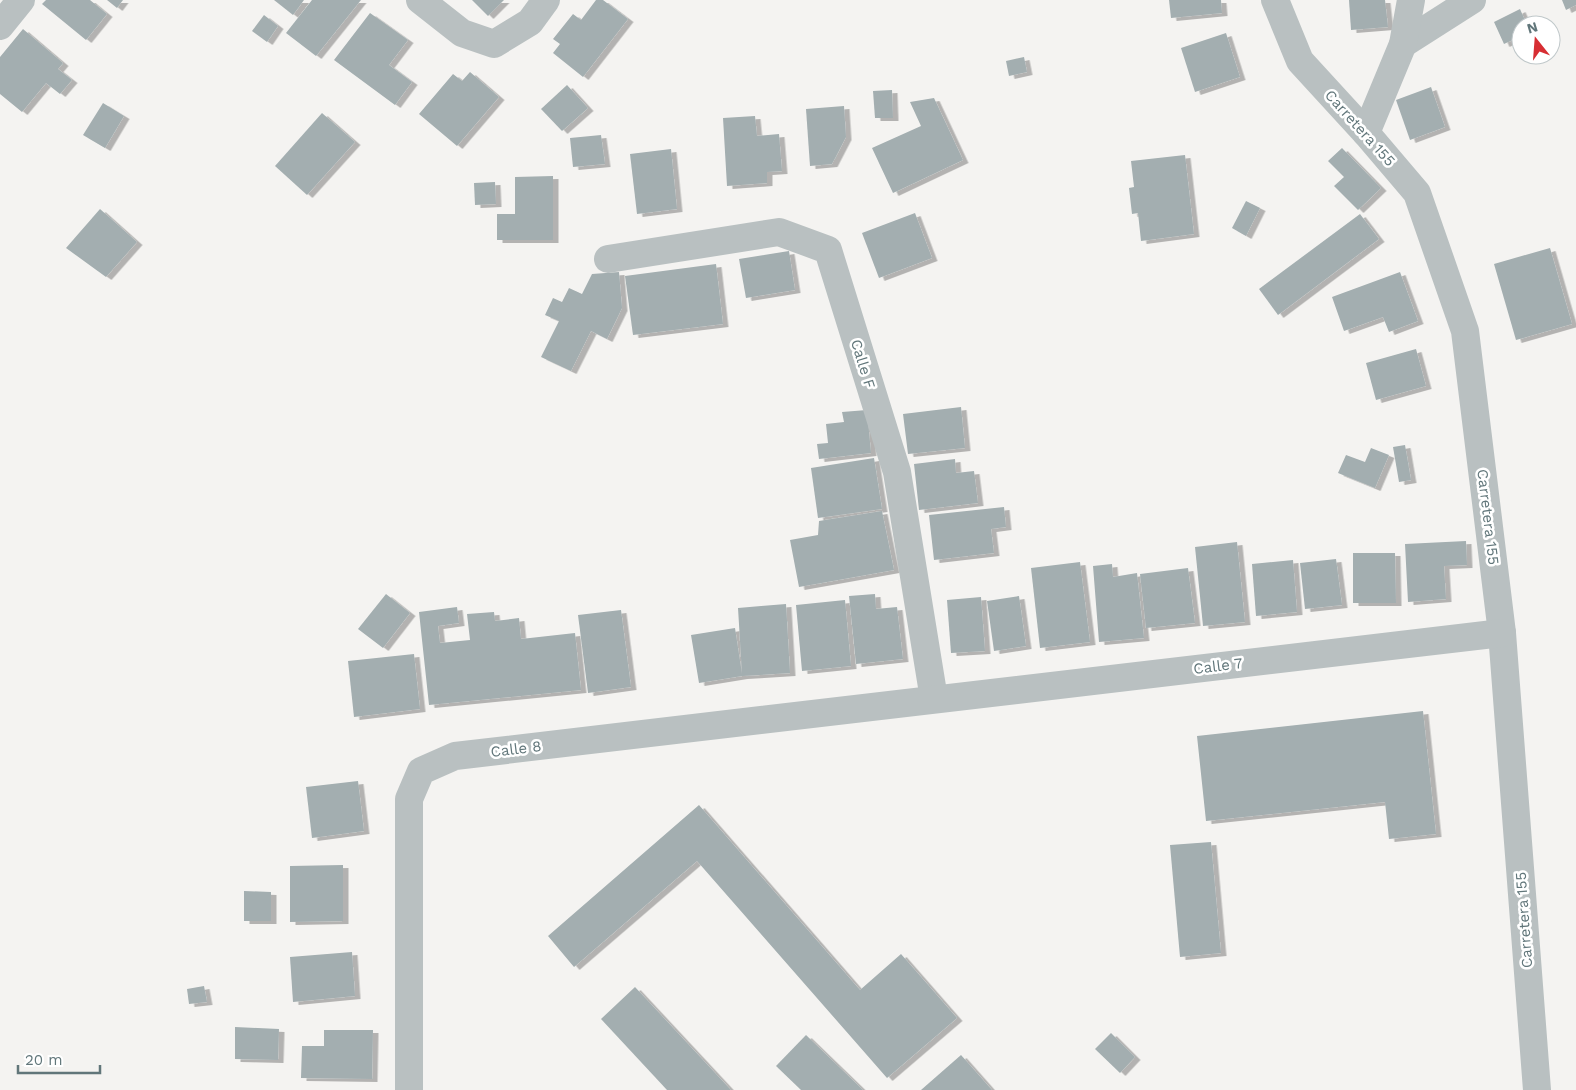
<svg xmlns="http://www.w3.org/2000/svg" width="1576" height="1090" font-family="'Work Sans',sans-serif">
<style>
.building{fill:#a3aeb0;filter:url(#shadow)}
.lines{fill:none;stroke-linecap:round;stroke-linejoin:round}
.minor{stroke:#b9c0c1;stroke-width:28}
.labels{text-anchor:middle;stroke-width:5;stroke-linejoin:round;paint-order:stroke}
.street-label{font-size:15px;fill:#61767a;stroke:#fff}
</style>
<defs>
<filter id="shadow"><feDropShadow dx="5.5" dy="3" stdDeviation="0" flood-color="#0004"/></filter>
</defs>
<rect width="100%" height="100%" fill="#f4f3f1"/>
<!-- building -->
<g class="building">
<path d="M46,0H90L107,14L86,40L42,4Z"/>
<path d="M107,0H123L117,8Z"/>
<path d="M274,0H304L293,15Z"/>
<path d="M312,0H361L316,56L286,33Z"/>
<path d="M472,0H504L488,16Z"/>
<path d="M596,0H603L628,19L583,77L553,53L560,44L553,39L573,14L581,20Z"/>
<path d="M1169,0H1221L1222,13L1171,18Z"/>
<path d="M1349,0H1385L1388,27L1351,30Z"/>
<path d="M1562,0H1576V5L1566,10Z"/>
<path d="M1520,9L1527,25H1521V36L1504,44L1494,22Z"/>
<path d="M370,13L408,40L389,65L412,82L395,105L334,60Z"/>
<path d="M264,15L278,26L267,42L252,31Z"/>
<path d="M23,29L63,63L58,69L72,80L60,94L46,83L22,112L0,94V57Z"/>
<path d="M1226,33L1240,77L1195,92L1181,48Z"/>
<path d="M1024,57L1027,72L1009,76L1006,61Z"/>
<path d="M470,72L499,97L457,146L419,114L453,74L462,81Z"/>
<path d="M567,85L588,108L562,131L541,109Z"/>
<path d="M1431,87L1445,127L1410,140L1396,100Z"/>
<path d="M892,90L893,118H875L873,91Z"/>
<path d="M934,98L963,160L893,193L872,148L921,126L910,102Z"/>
<path d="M103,103L124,116L105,148L83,135Z"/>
<path d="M844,106L846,137L832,164L810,166L806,109Z"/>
<path d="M322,113L355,142L307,195L275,166Z"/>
<path d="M755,116L757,136L779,134L782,171L767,172V183L727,186L723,118Z"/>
<path d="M601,135L605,164L573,167L570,138Z"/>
<path d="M1342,148L1381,188L1358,210L1334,186L1344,177L1328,161Z"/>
<path d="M671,149L677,209L637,214L630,154Z"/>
<path d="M1185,155L1194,234L1141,241L1138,213L1132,214L1129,188L1134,187L1131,161Z"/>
<path d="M553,176V240H497V214H515V177Z"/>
<path d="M495,182L496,204L475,205L474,183Z"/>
<path d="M1246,201L1260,208L1246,236L1232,228Z"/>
<path d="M100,209L137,242L106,277L66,248Z"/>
<path d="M915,213L932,258L879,278L862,233Z"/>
<path d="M1360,214L1379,239L1278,315L1259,289Z"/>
<path d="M1550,248L1572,324L1516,340L1494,264Z"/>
<path d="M789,251L795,290L746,298L739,259Z"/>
<path d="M716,264L723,324L633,335L625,276Z"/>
<path d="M619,272L622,308L607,339L591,331L571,371L541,357L559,321L545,315L553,298L562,302L569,288L582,294L592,274Z"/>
<path d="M1400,272L1418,321L1389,332L1383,317L1344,331L1332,297Z"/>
<path d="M1416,349L1426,386L1376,400L1366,363Z"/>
<path d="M961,407L965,448L908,454L903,414Z"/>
<path d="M867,410L871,453L819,459L817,444L828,443L826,424L844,422L842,412Z"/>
<path d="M1405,445L1411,480L1399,482L1393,447Z"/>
<path d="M1371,448L1389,455L1375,488L1338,473L1346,455L1365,462Z"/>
<path d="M874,458L882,509L818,518L811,468Z"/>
<path d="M955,459L956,473L974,471L978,503L919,510L914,464Z"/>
<path d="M1004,507L1006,527L991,529L994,553L934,560L929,515Z"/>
<path d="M882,511L894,570L799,587L790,540L818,535L819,521Z"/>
<path d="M1466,541L1467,565L1444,566L1446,599L1408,602L1405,544Z"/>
<path d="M1237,542L1245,622L1203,626L1195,547Z"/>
<path d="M1353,553H1395L1396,603H1353Z"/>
<path d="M1336,559L1342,605L1305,609L1300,563Z"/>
<path d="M1293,560L1297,612L1256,616L1252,564Z"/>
<path d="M1080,562L1090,642L1040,648L1031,568Z"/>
<path d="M1112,564L1113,577L1137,573L1144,638L1099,642L1093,566Z"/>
<path d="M1188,568L1195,623L1146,628L1140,574Z"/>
<path d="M386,594L410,613L383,648L358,629Z"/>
<path d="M875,594L876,609L897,607L903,659L856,664L849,596Z"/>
<path d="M1019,596L1026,646L994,651L987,601Z"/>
<path d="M981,597L985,651L951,653L947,600Z"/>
<path d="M845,600L851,666L802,671L796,605Z"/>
<path d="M786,604L790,673L742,676L699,683L691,635L735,628L742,674L738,608Z"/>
<path d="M457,607L459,623L438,626L440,643L470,640L467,614L494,612L495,621L519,618L521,639L575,633L581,690L429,705L419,612Z"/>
<path d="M621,610L631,687L588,693L578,615Z"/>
<path d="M414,654L420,709L354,717L348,661Z"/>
<path d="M1423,711L1436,834L1389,839L1385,802L1206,821L1197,736Z"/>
<path d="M358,781L364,831L312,838L306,787Z"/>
<path d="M699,805L860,990L901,954L957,1018L887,1078L697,861L574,967L548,936Z"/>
<path d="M1211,842L1221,953L1180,957L1170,845Z"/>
<path d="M343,865V921L290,922V866Z"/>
<path d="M244,891L271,892V921H244Z"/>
<path d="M352,952L355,996L293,1002L290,957Z"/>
<path d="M204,986L207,1002L189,1004L187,989Z"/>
<path d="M635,987L731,1090H667L601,1019Z"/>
<path d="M235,1027L279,1029L278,1060L235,1059Z"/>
<path d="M324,1030H373L372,1079L301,1078L302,1046H324Z"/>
<path d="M1111,1033L1135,1057L1120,1073L1095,1049Z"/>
<path d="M806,1035L863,1090H801L776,1066Z"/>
<path d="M961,1055L992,1090H921Z"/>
</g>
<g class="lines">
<!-- minor -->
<g class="minor">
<path d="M420,0L462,33L494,44L530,22L546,0"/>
<path d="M1275,0L1300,61L1366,133L1417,193L1465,331L1502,633L1537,1090"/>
<path d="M0,26L21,0"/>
<path d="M1403,44L1472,0"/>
<path d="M1366,133L1403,44L1411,0"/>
<path d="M608,259L779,232L828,250L897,472L934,699"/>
<path d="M409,1090V799L421,771L455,756L1502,633"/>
</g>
</g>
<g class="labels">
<!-- street labels -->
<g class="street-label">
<text transform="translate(1360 128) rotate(48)" y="5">Carretera 155</text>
<text transform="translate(863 364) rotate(73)" y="5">Calle F</text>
<text transform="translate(1488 517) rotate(83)" y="5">Carretera 155</text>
<text transform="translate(1218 666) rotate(-7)" y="5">Calle 7</text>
<text transform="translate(516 749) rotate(-7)" y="5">Calle 8</text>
<text transform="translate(1524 920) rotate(-94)" y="5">Carretera 155</text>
</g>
</g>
<!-- north arrow -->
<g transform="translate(1536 40) rotate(343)"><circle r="24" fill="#ffffff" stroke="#c0c8ca"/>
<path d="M0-4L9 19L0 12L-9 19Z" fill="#d72e33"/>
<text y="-8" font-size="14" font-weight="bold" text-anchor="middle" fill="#61767a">N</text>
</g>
<!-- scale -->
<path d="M18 1065v8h82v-8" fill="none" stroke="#61767a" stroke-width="2.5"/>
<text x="25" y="1065" font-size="15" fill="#61767a" stroke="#ffffff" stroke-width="4" paint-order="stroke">20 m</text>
</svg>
